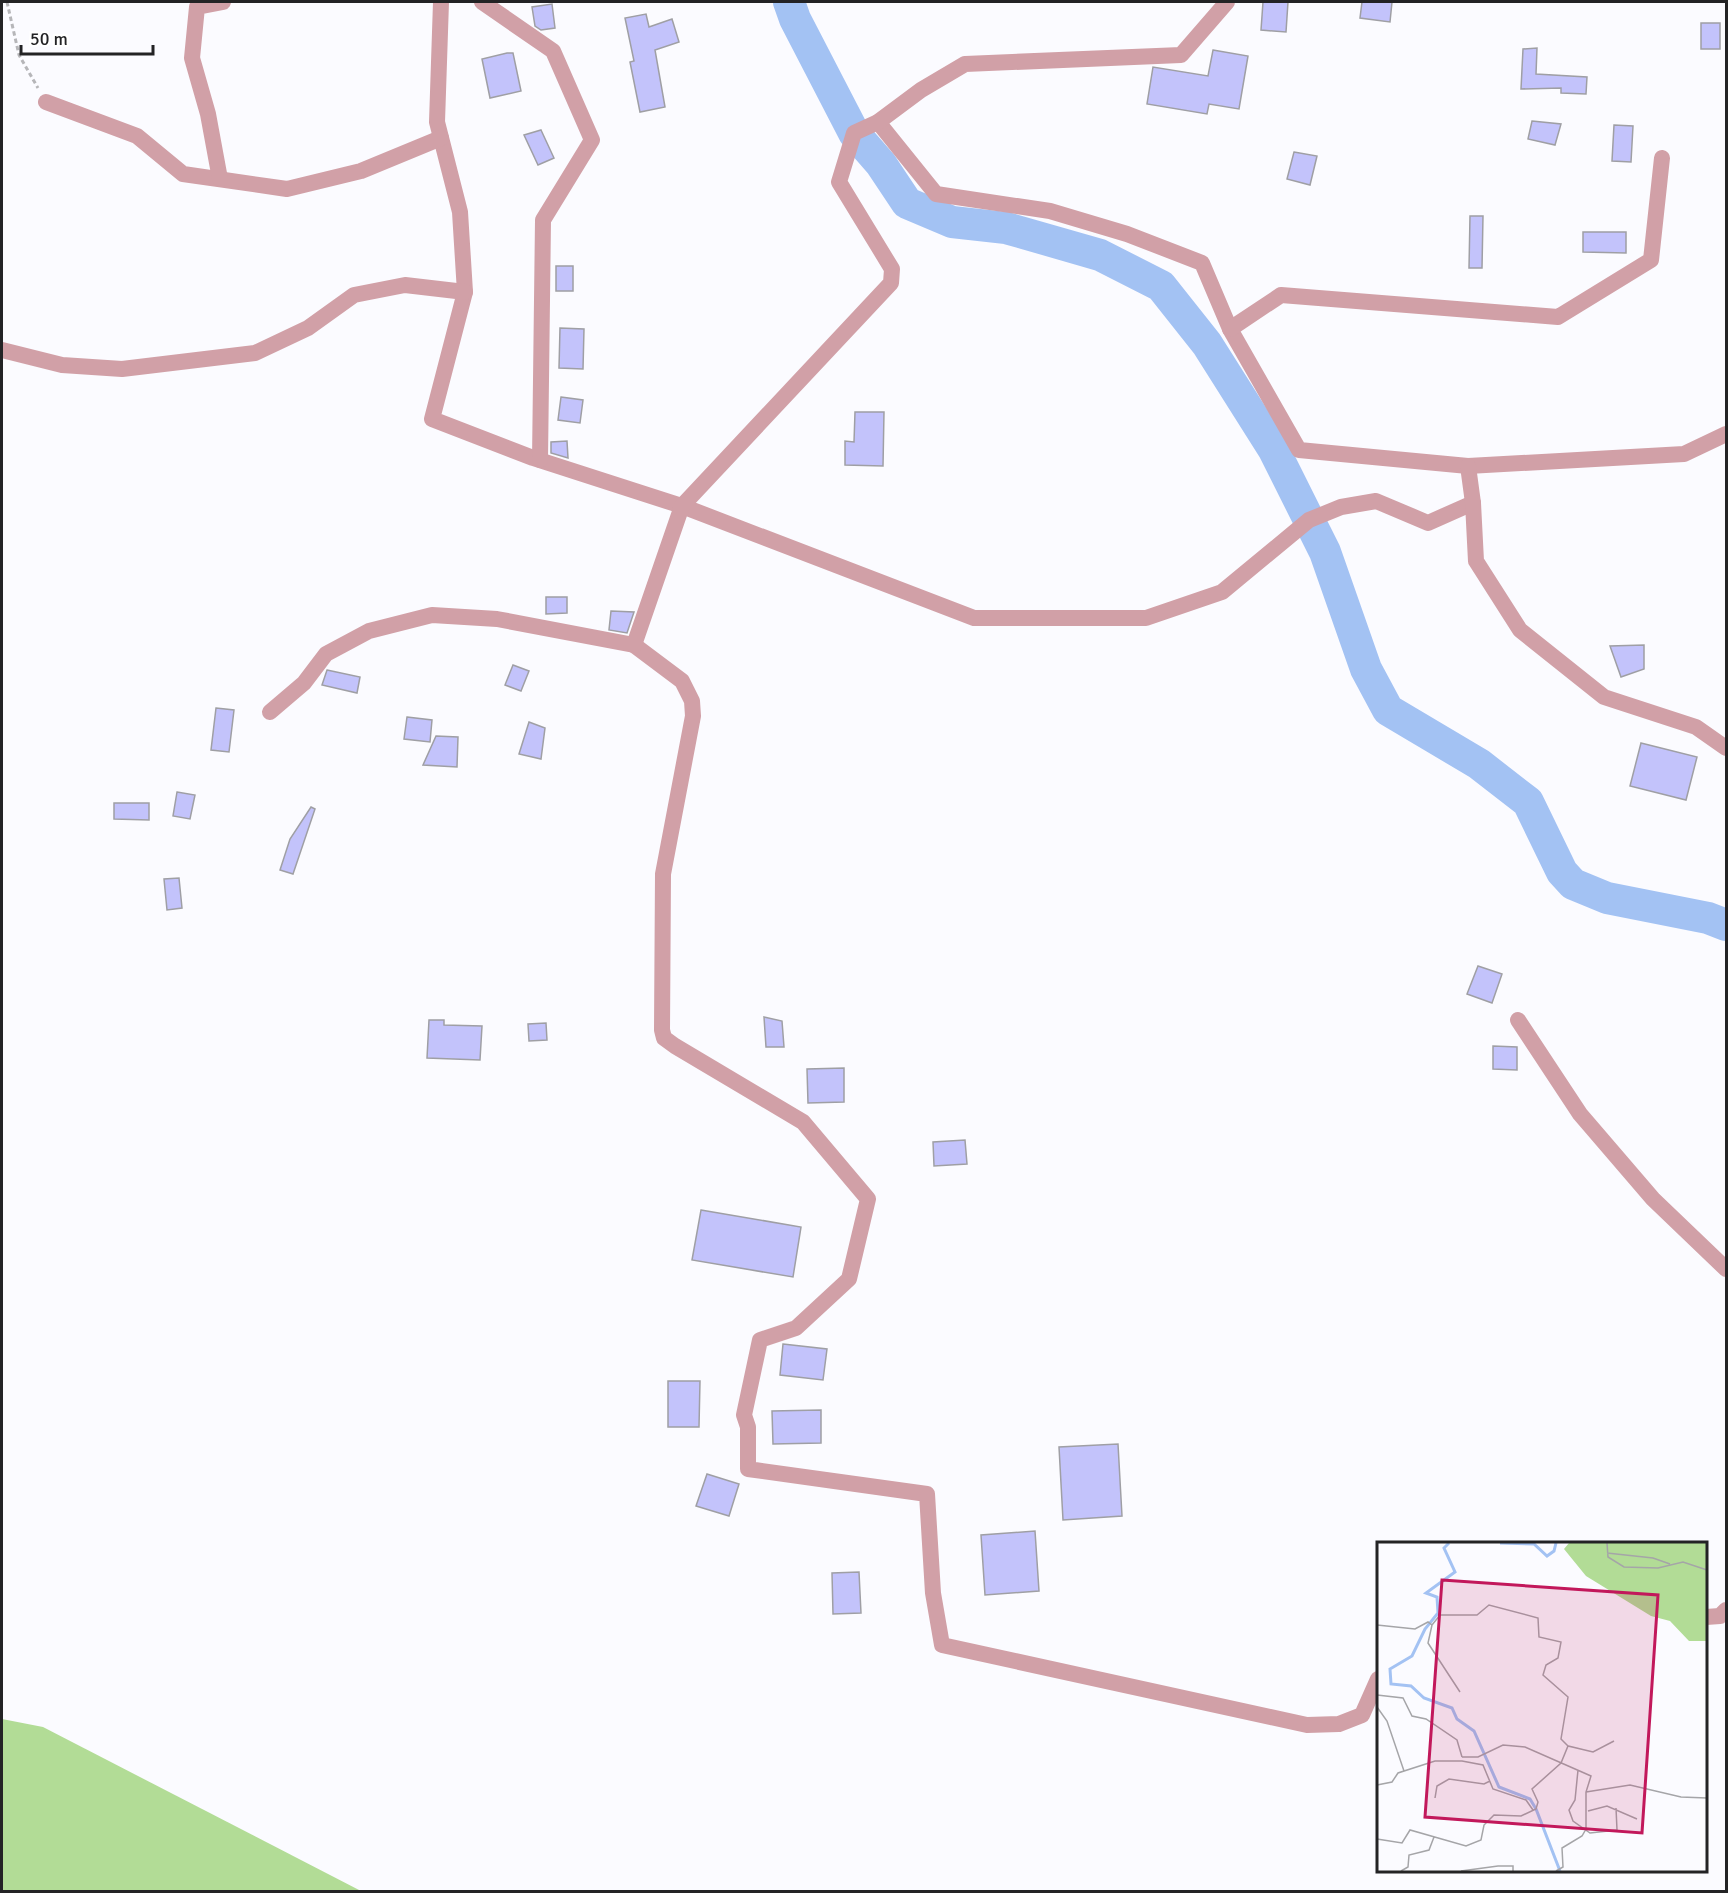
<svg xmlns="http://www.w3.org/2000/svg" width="1728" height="1893" font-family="Signika,sans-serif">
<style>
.green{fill:#b2dc96}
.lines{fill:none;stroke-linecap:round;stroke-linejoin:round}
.river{stroke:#a3c2f3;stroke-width:32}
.building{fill:#c3c3fb;stroke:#9f9fa4;stroke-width:1.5}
.path{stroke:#b6b6b9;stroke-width:3;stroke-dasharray:4.5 3;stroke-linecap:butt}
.minor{stroke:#d1a0a7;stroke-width:16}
.inset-river{fill:none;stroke:#a3c2f3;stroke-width:3}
.inset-road{fill:none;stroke:#a5a5a8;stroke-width:1.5}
.view{fill:#c2185b;fill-opacity:0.15;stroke:#c2185b;stroke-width:3}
.inset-edge{fill:none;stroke:#232325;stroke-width:3}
</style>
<rect width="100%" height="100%" fill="#fbfbff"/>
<!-- green -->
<path class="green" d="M2,1719L43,1727L361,1891H2Z"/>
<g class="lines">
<!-- river -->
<path class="river" d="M789,2L795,19L854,133L881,164L907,203L952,222L1006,228L1100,255L1161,286L1207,344L1274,450L1325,552L1366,669L1388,710L1479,764L1528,802L1562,872L1573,884L1607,898L1708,918L1726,925"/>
</g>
<!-- building -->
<g class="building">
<path d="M1263,2H1288L1286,32L1261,30Z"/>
<path d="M1362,2H1392L1390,22L1360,18Z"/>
<path d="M552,4L555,28L541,30L535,26L532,7Z"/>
<path d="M646,14L649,27L672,19L679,42L655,50L665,107L640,112L630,62L634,61L625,18Z"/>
<rect x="1701" y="23" width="19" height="26"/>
<path d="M1537,48L1536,74L1587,77L1586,94L1561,93V88L1521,89L1523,49Z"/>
<path d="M1213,50L1248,56L1239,109L1209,104L1207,114L1147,104L1153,67L1208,76Z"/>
<path d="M507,53H513L521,91L490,98L482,59Z"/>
<path d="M1532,121L1561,124L1555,145L1528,139Z"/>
<path d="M1614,125L1633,126L1631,162L1612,161Z"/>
<path d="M541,130L554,158L538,165L524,135Z"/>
<path d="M1294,152L1317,156L1310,185L1287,179Z"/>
<path d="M1470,216H1483L1482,268H1469Z"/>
<path d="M1583,232H1626V253L1583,252Z"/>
<rect x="556" y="266" width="17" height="25"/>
<path d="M560,328L584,329L583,369L559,368Z"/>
<path d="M561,397L583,400L580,423L558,420Z"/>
<path d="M855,412H884L883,466L845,465V441L854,442Z"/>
<path d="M567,441L568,458L551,453V442Z"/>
<path d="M546,597H567V613L546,614Z"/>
<path d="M611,611L634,612L627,633L609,630Z"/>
<path d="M1644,645V669L1621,677L1610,646Z"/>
<path d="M513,665L529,671L521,691L505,685Z"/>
<path d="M327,670L360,677L357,693L322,685Z"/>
<path d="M216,708L234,710L229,752L211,750Z"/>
<path d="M407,717L432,720L430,742L404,739Z"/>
<path d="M529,722L545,728L541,759L519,754Z"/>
<path d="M436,736L458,737L457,767L423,765Z"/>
<path d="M1641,743L1697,757L1686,800L1630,786Z"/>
<path d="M177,792L195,795L190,819L173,816Z"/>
<path d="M114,803H149V820L114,819Z"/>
<path d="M311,807L315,809L293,874L280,870L290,839Z"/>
<path d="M179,878L182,908L167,910L164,879Z"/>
<path d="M1478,966L1502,974L1492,1003L1467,994Z"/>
<path d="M764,1017L782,1021L784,1047H766Z"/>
<path d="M429,1020H444V1025L482,1026L480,1060L427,1058Z"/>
<path d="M546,1023L547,1040L529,1041L528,1024Z"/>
<path d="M1493,1046L1517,1047V1070L1493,1069Z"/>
<path d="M844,1068V1102L808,1103L807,1069Z"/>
<path d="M965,1140L967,1164L934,1166L933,1142Z"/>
<path d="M701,1210L801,1227L793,1277L692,1260Z"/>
<path d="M783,1344L827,1349L823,1380L780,1375Z"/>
<path d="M668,1381H700L699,1427H668Z"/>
<path d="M821,1410V1443L773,1444L772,1411Z"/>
<path d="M1118,1444L1122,1516L1063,1520L1059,1447Z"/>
<path d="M707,1474L739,1484L729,1516L696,1506Z"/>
<path d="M1035,1531L1039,1591L985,1595L981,1535Z"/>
<path d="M859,1572L861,1613L833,1614L832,1573Z"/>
</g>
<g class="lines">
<!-- path -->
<path class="path" d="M7,2L19,55L38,88"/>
<!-- minor -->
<g class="minor">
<path d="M441,2L437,122L460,212L465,292L432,419L533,458L682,506L974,618H1146L1222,592L1309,520L1341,507L1376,501L1428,523L1473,503"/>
<path d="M482,2L553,51L592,140L543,220L540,460"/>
<path d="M46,102L137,136L183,174L287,189L361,171L441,138"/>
<path d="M878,122L936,194L1050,211L1127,234L1202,263L1230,329L1299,450L1468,466L1684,454L1726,434"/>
<path d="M220,179L208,114L192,58L197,7L223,2"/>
<path d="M1230,329L1281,295L1558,317L1651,260L1662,158"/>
<path d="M2,350L62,365L122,369L255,353L308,328L354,295L405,285L465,292"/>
<path d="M1468,466L1473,503L1476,561L1520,630L1604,697L1696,727L1726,748"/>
<path d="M634,645L682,681L692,701L693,716L663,874L662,1030L664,1038L675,1046L803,1122L868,1199L849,1279L796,1328L760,1340L744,1415L748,1427V1469L927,1494L933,1593L942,1645L1307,1725L1339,1724L1362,1715L1378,1679"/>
<path d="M270,712L304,683L326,654L369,631L432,615L497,619L634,645L682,506L891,283L892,269L839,182L854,133L878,122L921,90L965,64L1181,55L1227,2"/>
<path d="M1518,1020L1580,1114L1653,1199L1726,1269"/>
<path d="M1706,1617L1720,1616L1726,1610"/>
</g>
</g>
<!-- overview -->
<g transform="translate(1377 1542)">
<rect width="330" height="330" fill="#fbfbff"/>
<path d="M192,1H330V99H312L293,79L274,74L209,34L187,7Z" fill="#b2dc96"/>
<path class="inset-river" d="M72,1L67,6L78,30L49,51L60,55L61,71L48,87L35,114L13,127L14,142L34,144L47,156L75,166L80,177L97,189L122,245L153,257L159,267L183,329M123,1L157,2L170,14L177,9L179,1"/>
<path class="inset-road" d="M230,1L231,15L247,25L281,26L306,20L330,28M230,11L276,16L293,22M0,83L38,87L51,80L55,83L51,101L83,150M55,83L63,73H100L112,63L161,76L162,95L184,100L181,116L169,123L166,133L191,155L184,197L191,204M0,153L26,156L35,174L49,177L80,198L85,215M0,165L10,179L27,229M85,215H101L126,203L148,205L214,234L209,250V287L205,294L185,306L186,325L179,329M201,228L198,258L192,268L196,279L213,291L240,288L239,266M0,243L15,240L21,231L58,219H85L106,223L116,247L149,258L156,268M209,250L253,243L304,255L330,256M58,256L60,244L72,237L107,242L113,239M211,269L230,264L260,277M0,297L25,301L33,288L89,304L104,298L107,283L117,273L144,274L159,267L161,260L155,247L184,221L191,204L216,210L237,199M24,329L31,325L32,313L52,308L57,295M84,329L121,324H136V329"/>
<path class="view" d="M65,38L281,53L265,291L48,275Z"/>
<rect width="330" height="330" class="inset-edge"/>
</g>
<!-- border -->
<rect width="1728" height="1893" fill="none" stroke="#232325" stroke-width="6"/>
<!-- scale -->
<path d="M21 45v9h132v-9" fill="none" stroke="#232325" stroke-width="3"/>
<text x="30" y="45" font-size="18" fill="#232325" stroke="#ffffff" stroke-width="4.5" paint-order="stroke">50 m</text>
</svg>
